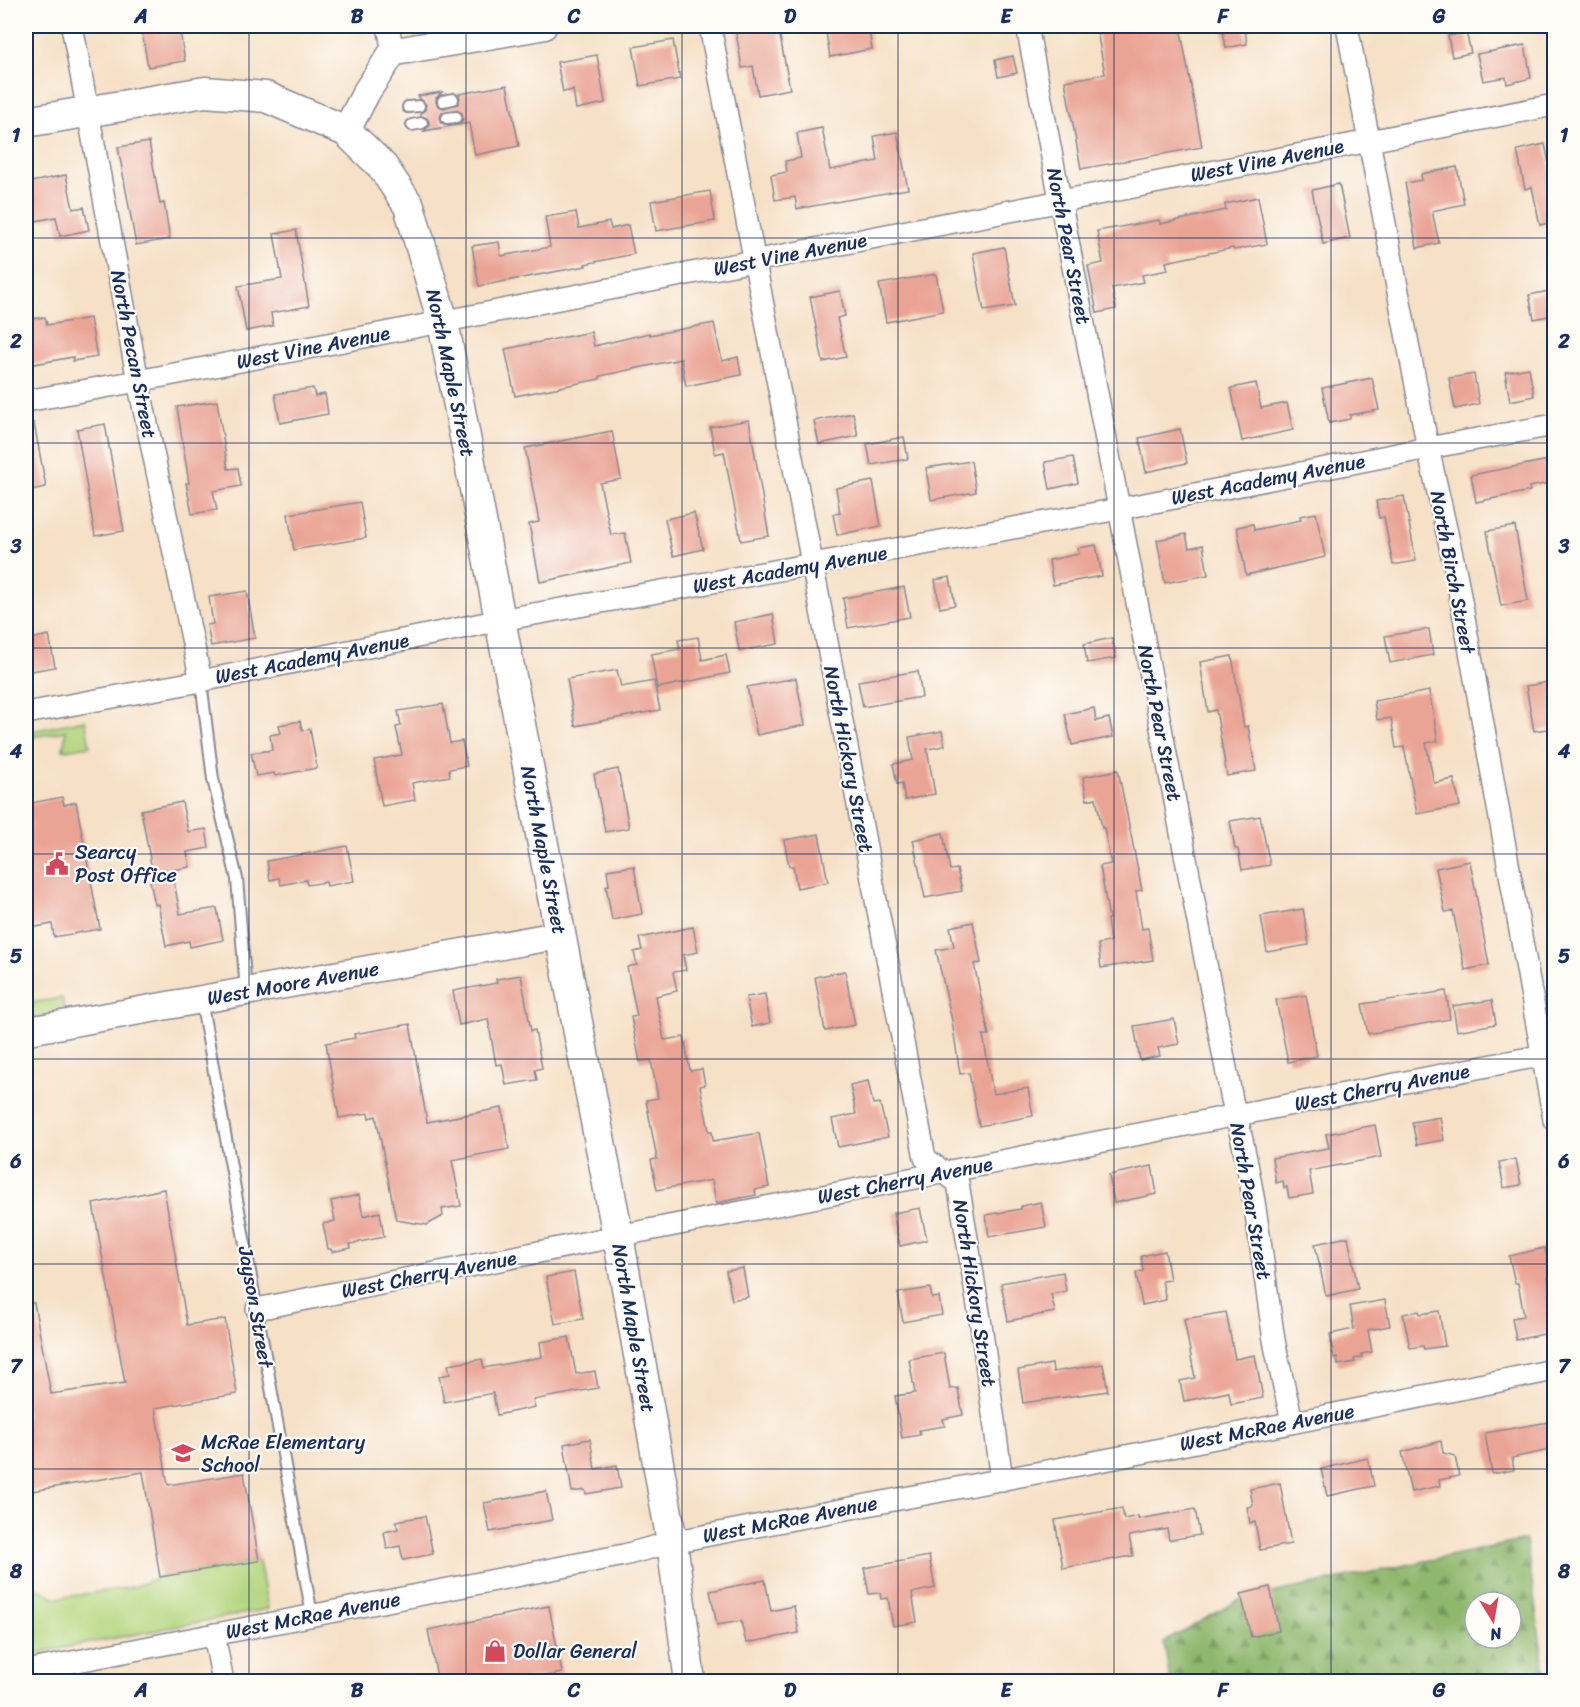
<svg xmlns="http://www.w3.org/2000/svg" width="1580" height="1707" font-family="Sriracha,sans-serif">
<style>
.grass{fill:#b4d67e;stroke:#68826e;stroke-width:1.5}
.forest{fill:url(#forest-firs);stroke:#557366;stroke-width:1.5;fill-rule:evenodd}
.building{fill:#eaa495;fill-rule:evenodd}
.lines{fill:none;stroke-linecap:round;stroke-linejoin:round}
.service-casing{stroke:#888892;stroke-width:14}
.minor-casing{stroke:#888892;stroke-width:24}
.tertiary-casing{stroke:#888892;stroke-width:30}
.secondary-casing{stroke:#888892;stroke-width:33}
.service{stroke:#fff;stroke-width:10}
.minor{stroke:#fff;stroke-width:21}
.tertiary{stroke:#fff;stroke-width:27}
.secondary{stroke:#fff;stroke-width:30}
.grid{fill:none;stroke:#1b2f5e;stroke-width:1.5;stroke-opacity:0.55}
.labels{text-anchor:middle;stroke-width:4.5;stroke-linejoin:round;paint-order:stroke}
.street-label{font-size:20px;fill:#1b2f5e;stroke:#fdfcf7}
.poi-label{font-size:20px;fill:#1b2f5e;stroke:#fdfcf7;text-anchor:start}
.neatline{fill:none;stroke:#1b2f5e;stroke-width:2}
.grid-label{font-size:20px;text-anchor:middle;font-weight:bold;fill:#1b2f5e}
</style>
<defs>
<pattern id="forest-firs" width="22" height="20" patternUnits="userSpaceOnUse" patternTransform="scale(1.5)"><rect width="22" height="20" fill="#8fb76d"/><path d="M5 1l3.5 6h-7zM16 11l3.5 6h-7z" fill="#74955d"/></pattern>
</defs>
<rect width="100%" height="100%" fill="#fdfcf7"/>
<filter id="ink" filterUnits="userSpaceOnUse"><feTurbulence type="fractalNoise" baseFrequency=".0167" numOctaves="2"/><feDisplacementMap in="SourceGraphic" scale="12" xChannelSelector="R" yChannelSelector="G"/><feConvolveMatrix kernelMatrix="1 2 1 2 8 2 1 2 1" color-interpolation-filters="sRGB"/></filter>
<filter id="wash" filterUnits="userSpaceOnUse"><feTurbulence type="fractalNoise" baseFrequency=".008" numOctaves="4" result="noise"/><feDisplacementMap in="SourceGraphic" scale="24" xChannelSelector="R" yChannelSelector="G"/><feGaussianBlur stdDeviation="1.35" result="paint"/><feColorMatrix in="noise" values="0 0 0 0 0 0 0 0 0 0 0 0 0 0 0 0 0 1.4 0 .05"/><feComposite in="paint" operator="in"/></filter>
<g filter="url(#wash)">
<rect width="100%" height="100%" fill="#f6e0c6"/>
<!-- grass -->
<g class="grass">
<path d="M85,720L90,746L63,750L66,731L26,738V732Z"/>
<path d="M26,980L30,1003L62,998L65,1013L26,1020Z"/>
<path d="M259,1561L268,1609L26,1655V1583L57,1598L132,1587L160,1577Z"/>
</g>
<!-- forest -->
<path class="forest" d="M1526,1540L1546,1681H1170L1164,1642L1239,1600ZM1475,1602H1511V1638H1475Z"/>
<g id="blocks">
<!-- building -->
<g class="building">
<path d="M152,26H179L185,61L148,67L141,27Z"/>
<path d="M735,26H778L790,89L758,95L753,66L742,68Z"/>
<path d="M825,26H868L872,49L830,57Z"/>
<path d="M1096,26H1180L1202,147L1081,169L1065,81L1105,74Z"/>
<path d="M1222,26H1244L1247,44L1226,48Z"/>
<path d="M1466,32L1471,53L1452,57L1448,36Z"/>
<path d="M673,40L680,79L640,86L633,47Z"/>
<path d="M1525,45L1531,78L1507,84L1506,77L1483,81L1477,54Z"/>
<path d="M597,55L605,103L576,109L573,90L563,92L557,62Z"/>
<path d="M1013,56L1017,73L998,77L995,60Z"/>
<path d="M507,85L519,146L475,155L469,123L424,131L429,126V122L427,118L421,116V113L425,110L426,105L418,96L442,92L436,98V102L438,106L444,108L458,104L460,98L459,94ZM456,110L462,113L463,119L461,123L448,125L441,123L440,118L442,112Z"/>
<path d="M822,128L830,170L878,161L874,136L897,132L908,189L797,209L795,197L775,200L771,175L787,172L785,161L801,158L797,133Z"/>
<path d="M149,142L160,204L164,203L170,239L136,245L118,147Z"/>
<path d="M1545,144L1554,187V222L1540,225L1532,187L1525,189L1517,150Z"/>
<path d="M1457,167L1464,204L1432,211L1439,243L1417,248L1405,183L1422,180L1421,174Z"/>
<path d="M66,175L73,209L84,207L89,230L60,236L56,217L26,223V183Z"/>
<path d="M1339,184L1350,238L1323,244L1312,190Z"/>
<path d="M710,191L715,221L656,231L651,201Z"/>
<path d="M1258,197L1267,244L1234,250L1233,248L1166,262L1168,270L1142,275L1144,282L1112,288L1116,309L1097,313L1088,266L1103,263L1097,231L1159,220L1160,224L1226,210L1225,204Z"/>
<path d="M576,212L579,228L609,222L611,229L628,225L634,254L585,264L586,266L479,286L472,246L499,242L501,256L550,247L545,217Z"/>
<path d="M296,230L309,306L271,313L273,326L246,331L238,286L282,279L274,234Z"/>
<path d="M1004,247L1015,306L984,311L973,253Z"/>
<path d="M936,274L943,311L886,322L879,284Z"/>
<path d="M1554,290V315L1534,319L1529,295Z"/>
<path d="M840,291L845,316L837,318L846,357L823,362L810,297Z"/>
<path d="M45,317L47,325L90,318L97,357L73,361V357L29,365L26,346V320Z"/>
<path d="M714,323L722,361L738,357L741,375L686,386L681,359L600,376V379L515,396L505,349L591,332L594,346L649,333L650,335Z"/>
<path d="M1529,368L1534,396L1510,401L1505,372Z"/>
<path d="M1474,374L1479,404L1455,409L1449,378Z"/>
<path d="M1372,378L1379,410L1350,415V419L1329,423L1322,388Z"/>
<path d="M1256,383L1261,408L1287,403L1293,430L1242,441L1231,388Z"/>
<path d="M313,388L315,396L325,394L328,414L280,423L275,394Z"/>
<path d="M217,401L228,469L238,468L241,486L213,491L217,510L192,514L186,483H189L177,407Z"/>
<path d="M853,413L858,436L819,444L814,421Z"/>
<path d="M749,420L769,536L741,541L724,452L715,454L710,427Z"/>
<path d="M34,423L46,487L26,491V424Z"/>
<path d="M105,424L124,531L95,536L77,429Z"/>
<path d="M1180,429L1187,463L1146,472L1139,438Z"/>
<path d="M612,431L621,479L600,483L611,535L625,533L631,563L540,582L529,524L539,522L525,448Z"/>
<path d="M904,437L908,459L871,465L867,444Z"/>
<path d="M1073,457L1078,483L1050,489L1045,462Z"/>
<path d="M1554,459V482L1529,487L1530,491L1476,502L1471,475Z"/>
<path d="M971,461L976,492L931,500L926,468Z"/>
<path d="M873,481L881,526L837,535L833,514L840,513L836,488Z"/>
<path d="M1404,496L1416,561L1393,565L1384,517L1379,518L1376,501Z"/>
<path d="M360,502L366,538L294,550L288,514Z"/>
<path d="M694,513L703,549L673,556L665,519Z"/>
<path d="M1316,513L1325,557L1246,575L1237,527L1253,524L1254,530L1301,520L1300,516Z"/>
<path d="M1515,526L1528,601L1501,606L1487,531Z"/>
<path d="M1186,534L1189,548L1203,545L1208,575L1165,583L1157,540Z"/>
<path d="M1096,545L1102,576L1053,585L1049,560L1079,554L1078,548Z"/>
<path d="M950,577L955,605L940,608L935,580Z"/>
<path d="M904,587L910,617L848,628L843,598Z"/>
<path d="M247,591L255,638L211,646L207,625L213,624L209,597Z"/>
<path d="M773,614L778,644L739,651L734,622Z"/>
<path d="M1429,629L1433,655L1390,663L1385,636Z"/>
<path d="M49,635L55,667L26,672V640Z"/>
<path d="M698,637L702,660L726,655L730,673L657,688L651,654L680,649L678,640Z"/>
<path d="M1112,638L1116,658L1087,663L1084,644Z"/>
<path d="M1232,656L1244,727L1248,726L1256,771L1227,776L1216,710L1208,712L1200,662Z"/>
<path d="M617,670L621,687L654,681L660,710L575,726L567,679Z"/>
<path d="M918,671L922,697L863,707L858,681Z"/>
<path d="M796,678L805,725L757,735L747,687Z"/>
<path d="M1554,681V728L1534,731L1526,686Z"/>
<path d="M1429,691L1438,741L1426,743L1434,783L1454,779L1460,806L1417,814L1404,747L1396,748L1391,718L1377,720L1374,701Z"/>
<path d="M443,704L450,743L462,741L467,766L449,769L450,776L412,783L415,800L382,806L374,760L402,755L396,727L401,726L398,711Z"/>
<path d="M1094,708L1096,721L1109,718L1113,737L1072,745L1065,714Z"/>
<path d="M300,721L302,730L310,729L317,768L275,776L274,773L256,776L251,753L272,750L270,735L281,733L279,725Z"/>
<path d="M942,731L945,746L927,749L935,794L905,800L902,783L897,784L893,764L913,760L909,737Z"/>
<path d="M618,769L629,828L605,832L594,774Z"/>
<path d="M1118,770L1142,890L1136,891L1142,929L1148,928L1153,960L1101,968L1098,944L1110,942L1107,919H1109L1100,866L1111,864L1104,828H1102L1096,798L1087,800L1083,777Z"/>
<path d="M62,797L64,805L76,802L100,929L54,937L52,924L26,929V804Z"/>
<path d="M182,802L188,832L206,829L209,848L187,852L190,867L172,870L180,914L217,908L223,940L190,947L189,941L166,946L158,904L155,905L150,881H154L141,810Z"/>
<path d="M1260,816L1270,865L1242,870L1238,849H1235L1230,821Z"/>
<path d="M943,833L950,870L957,869L962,891L925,898L913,840Z"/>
<path d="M819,834L828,882L797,888L793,866H789L784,840Z"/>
<path d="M347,846L354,881L327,886L326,882L307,885L306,880L281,885L279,878L270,880L267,861Z"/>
<path d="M1470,861L1489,965L1465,970L1453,911L1445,912L1436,868Z"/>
<path d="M634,866L642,914L612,920L606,886L609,885L607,870Z"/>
<path d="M1303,909L1309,945L1267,952L1261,916Z"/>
<path d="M973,922L981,963L974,964L989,1035H983L993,1094L1028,1088L1033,1116L979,1126L969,1073L960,1074L952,1021L936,950L954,947L950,927Z"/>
<path d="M693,927L698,952L683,955L686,970L673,972L677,991L656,996L664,1040L684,1037L690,1071L702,1069L705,1085L700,1086L709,1131H712L713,1141L759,1133L769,1187L755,1190L756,1195L716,1203L712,1180L657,1190L651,1160L657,1159L646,1100L658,1098L651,1060L640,1062L631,1017L637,1016L627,967L637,965L634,952L642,950L639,938Z"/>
<path d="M845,971L855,1025L825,1031L815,977Z"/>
<path d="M521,975L531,1031L535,1030L542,1068L535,1070L537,1080L506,1085L502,1064L496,1065L488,1019L459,1025L453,991L497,983L496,979Z"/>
<path d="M1446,991L1450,1019L1368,1034L1362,1004Z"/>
<path d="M765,994L770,1023L752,1027L746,997Z"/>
<path d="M1306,995L1317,1056L1288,1062L1276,1000Z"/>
<path d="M1492,1000L1496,1024L1457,1031L1453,1006Z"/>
<path d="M1174,1019L1179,1044L1158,1048L1160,1056L1140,1060L1134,1026Z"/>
<path d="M410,1024L427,1122L502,1108L509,1149L452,1160L461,1206L442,1209L443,1216L427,1225L396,1220L376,1116L369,1118L368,1113L339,1118L326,1043L355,1038L354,1034Z"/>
<path d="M868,1081L873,1104L880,1103L888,1137L838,1147L832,1119L856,1114L850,1085Z"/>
<path d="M1440,1117L1444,1140L1417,1145L1412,1122Z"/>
<path d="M1375,1125L1381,1157L1309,1171L1313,1194L1289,1198L1287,1187L1284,1188L1283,1181L1276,1183L1272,1158L1329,1148L1326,1134Z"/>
<path d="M1516,1159L1521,1185L1504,1188L1499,1162Z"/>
<path d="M1152,1166L1157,1194L1114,1203L1109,1175Z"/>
<path d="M164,1189L187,1325L225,1319L237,1394L155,1408L168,1485L244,1473L259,1561L160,1577L143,1472L26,1492V1303H34L51,1394L125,1383L93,1204Z"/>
<path d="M359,1195L363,1216L380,1212L384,1237L350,1244L351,1248L332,1252L331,1249H328L323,1224L335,1221L331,1201Z"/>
<path d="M1041,1202L1046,1227L989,1237L986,1215L1021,1209V1206Z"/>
<path d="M920,1208L927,1240L900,1246L893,1213Z"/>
<path d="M1348,1237L1358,1289L1326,1296L1315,1244Z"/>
<path d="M1545,1248L1551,1276H1548L1554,1310V1332L1516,1340L1512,1318L1524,1316L1518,1283H1515L1509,1256Z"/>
<path d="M1165,1251L1170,1280L1162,1281L1166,1300L1142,1305L1136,1273L1143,1271L1141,1256Z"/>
<path d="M743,1268L748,1297L732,1300L726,1271Z"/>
<path d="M574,1272L583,1319L555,1324L546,1277Z"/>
<path d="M1063,1272L1066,1291L1051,1294L1055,1312L1008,1321L1001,1283Z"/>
<path d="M930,1288L932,1298L939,1297L942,1315L903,1322L898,1293Z"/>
<path d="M1385,1300L1390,1326L1368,1330L1372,1352L1361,1354L1362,1357L1354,1359L1355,1362L1338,1365L1337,1357L1334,1358L1330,1334L1354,1329L1350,1306Z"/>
<path d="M1419,1311L1420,1314L1439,1311L1445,1346L1424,1349L1423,1346L1410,1348L1403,1314Z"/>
<path d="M1226,1312L1235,1359L1255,1355L1263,1398L1231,1404L1229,1392L1184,1401L1180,1381L1195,1378L1184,1319Z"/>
<path d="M569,1337L576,1374L595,1371L598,1388L533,1400L535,1407L497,1415L493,1393L444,1402L439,1376L450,1374L448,1365L482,1359L484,1368L542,1357L540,1342Z"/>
<path d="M944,1353L950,1389L958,1388L963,1415L943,1419L945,1426L919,1430L920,1435L902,1438L895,1396L915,1393L909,1359Z"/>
<path d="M1052,1364L1053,1372L1103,1364L1108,1391L1023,1403L1018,1370Z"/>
<path d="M1554,1421V1449L1512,1458L1514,1470L1492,1474L1485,1433Z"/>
<path d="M590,1439L595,1469L617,1465L621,1488L586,1494L585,1490L572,1492L564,1444Z"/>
<path d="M1441,1441L1443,1453L1455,1456L1459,1476L1439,1480L1440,1486L1411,1492L1402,1452Z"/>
<path d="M1368,1458L1374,1486L1327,1496L1321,1469Z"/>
<path d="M1280,1483L1291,1544L1260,1550L1255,1522L1250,1523L1247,1507L1253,1506L1250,1489Z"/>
<path d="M546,1491L552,1520L490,1532L484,1503Z"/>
<path d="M1122,1508L1124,1519L1138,1516V1519L1195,1509L1200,1535L1169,1540L1167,1529L1129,1536L1133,1556L1063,1568L1055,1520Z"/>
<path d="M425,1516L433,1554L403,1560L400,1546L387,1549L384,1532L398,1529L396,1521Z"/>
<path d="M929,1556L935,1588L912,1593L917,1622L893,1626L888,1598L881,1599L880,1593L869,1594L864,1568Z"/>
<path d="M765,1580L771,1611L794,1606L799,1633L746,1643L741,1621L717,1625L710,1591Z"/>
<path d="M1270,1587L1279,1631L1251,1637L1241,1594Z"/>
<path d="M549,1606L562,1673L516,1682H438L428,1630Z"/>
</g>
</g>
</g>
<g filter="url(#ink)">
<use href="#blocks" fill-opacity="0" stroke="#888892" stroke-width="1.5"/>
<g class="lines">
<!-- service casing -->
<g class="service-casing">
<g id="service">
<path d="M443,101L453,99"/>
<path d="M408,107L419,106"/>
<path d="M447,118L456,117"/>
<path d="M412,125L422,123"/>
<path d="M201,681L213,779L237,879L246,991"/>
<path d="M201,1000L312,1615"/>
</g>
</g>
<!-- minor casing -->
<g class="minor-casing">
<g id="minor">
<path d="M72,26L138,381L201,681"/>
<path d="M388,26L393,52"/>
<path d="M710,26L925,1158L958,1183L981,1325L1002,1480"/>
<path d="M1027,26L1232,1100C1254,1178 1262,1260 1274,1340C1279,1367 1286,1394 1292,1421"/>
<path d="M1347,26L1428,448L1456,573L1554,1120"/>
<path d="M26,401L138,381L1554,105"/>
<path d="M26,713L201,681L501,620L1119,509L1428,448L1554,425"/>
<path d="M257,1309L618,1236L1554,1053"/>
<path d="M214,1634L223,1682"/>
<path d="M26,1671L624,1555L672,1542L1131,1455L1554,1370"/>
</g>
</g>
<!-- tertiary casing -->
<g class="tertiary-casing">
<g id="tertiary">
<path d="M346,131L367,91L393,52L543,26"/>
<path d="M26,1031L560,935"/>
</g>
</g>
<!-- secondary casing -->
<g class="secondary-casing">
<path id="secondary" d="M26,122L205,92L266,97L346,131L382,166L409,206L443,322L618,1236L672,1542L690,1682"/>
</g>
<!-- service -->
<use href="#service" class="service"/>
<!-- minor -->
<use href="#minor" class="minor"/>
<!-- tertiary -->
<use href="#tertiary" class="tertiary"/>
<!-- secondary -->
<use href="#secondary" class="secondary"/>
</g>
</g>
<!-- grid -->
<path class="grid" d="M249,26V1682M466,26V1682M682,26V1682M898,26V1682M1114,26V1682M1331,26V1682M26,238H1554M26,443H1554M26,648H1554M26,854H1554M26,1059H1554M26,1264H1554M26,1469H1554"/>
<!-- icons -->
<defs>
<g id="civic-bare" transform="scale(1.8)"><path d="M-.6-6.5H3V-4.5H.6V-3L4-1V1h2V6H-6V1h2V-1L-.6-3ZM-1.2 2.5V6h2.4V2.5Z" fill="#d1495b" stroke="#fdfcf7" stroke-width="2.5" paint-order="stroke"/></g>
<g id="school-bare" transform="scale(1.8)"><path d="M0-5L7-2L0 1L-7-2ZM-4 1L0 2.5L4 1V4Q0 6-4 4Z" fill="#d1495b" stroke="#fdfcf7" stroke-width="2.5" paint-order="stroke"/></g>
<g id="shop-bare" transform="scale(1.8)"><path d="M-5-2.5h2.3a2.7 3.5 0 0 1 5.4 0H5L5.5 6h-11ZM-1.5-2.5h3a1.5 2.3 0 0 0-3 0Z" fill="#d1495b" stroke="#fdfcf7" stroke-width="2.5" paint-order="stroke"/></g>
</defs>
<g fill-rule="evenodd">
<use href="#civic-bare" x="57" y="864"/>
<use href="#school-bare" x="183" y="1453"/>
<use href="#shop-bare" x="495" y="1651"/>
</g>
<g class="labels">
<!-- street labels -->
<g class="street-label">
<text transform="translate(1267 160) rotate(-11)" y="7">West Vine Avenue</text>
<text transform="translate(1069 246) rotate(79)" y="7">North Pear Street</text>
<text transform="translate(790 254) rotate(-11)" y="7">West Vine Avenue</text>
<text transform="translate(313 347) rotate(-11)" y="7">West Vine Avenue</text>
<text transform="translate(134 354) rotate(79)" y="7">North Pecan Street</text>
<text transform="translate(451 373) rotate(78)" y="7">North Maple Street</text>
<text transform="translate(1268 479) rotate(-11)" y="7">West Academy Avenue</text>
<text transform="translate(790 569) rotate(-10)" y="7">West Academy Avenue</text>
<text transform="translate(1453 572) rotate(79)" y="7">North Birch Street</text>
<text transform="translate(312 658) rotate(-11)" y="7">West Academy Avenue</text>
<text transform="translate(1160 723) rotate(79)" y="7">North Pear Street</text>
<text transform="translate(849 759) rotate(79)" y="7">North Hickory Street</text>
<text transform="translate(544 850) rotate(79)" y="7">North Maple Street</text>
<text transform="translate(293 983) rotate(-10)" y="7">West Moore Avenue</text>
<text transform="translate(1382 1087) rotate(-11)" y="7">West Cherry Avenue</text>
<text transform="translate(905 1180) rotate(-11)" y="7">West Cherry Avenue</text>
<text transform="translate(1251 1201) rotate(80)" y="7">North Pear Street</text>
<text transform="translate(429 1274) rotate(-11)" y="7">West Cherry Avenue</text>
<text transform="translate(975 1293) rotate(81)" y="7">North Hickory Street</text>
<text transform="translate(256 1307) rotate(80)" y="7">Jayson Street</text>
<text transform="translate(634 1328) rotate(80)" y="7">North Maple Street</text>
<text transform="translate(1267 1427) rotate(-11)" y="7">West McRae Avenue</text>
<text transform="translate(790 1519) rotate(-11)" y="7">West McRae Avenue</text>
<text transform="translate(313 1615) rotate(-11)" y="7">West McRae Avenue</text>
</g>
<!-- poi labels -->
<g class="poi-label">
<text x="75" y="859">Searcy<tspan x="75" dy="23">Post Office</tspan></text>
<text x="201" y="1449">McRae Elementary<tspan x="201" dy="23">School</tspan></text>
<text x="513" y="1658">Dollar General</text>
</g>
</g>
<!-- margin -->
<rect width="1580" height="1707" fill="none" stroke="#fdfcf7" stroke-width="66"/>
<!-- north arrow -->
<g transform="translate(1493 1620) rotate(169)"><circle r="28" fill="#fdfcf7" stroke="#a3aaba" stroke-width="1.5"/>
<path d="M0-4.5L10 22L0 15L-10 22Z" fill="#d1495b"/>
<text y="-9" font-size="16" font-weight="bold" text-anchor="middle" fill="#1b2f5e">N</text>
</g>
<rect x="33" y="33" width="1514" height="1641" class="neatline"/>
<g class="grid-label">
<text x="141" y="23">A</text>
<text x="357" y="23">B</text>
<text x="574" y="23">C</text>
<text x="790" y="23">D</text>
<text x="1006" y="23">E</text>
<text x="1223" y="23">F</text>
<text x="1439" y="23">G</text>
<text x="16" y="142">1</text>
<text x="1564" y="142">1</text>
<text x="16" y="348">2</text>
<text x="1564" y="348">2</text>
<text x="16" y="553">3</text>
<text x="1564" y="553">3</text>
<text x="16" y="758">4</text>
<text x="1564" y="758">4</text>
<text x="16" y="963">5</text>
<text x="1564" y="963">5</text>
<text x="16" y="1168">6</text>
<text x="1564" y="1168">6</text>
<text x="16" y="1373">7</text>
<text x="1564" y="1373">7</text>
<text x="16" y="1578">8</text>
<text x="1564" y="1578">8</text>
<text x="141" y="1697">A</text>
<text x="357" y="1697">B</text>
<text x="574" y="1697">C</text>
<text x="790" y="1697">D</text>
<text x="1006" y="1697">E</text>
<text x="1223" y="1697">F</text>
<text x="1439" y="1697">G</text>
</g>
</svg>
